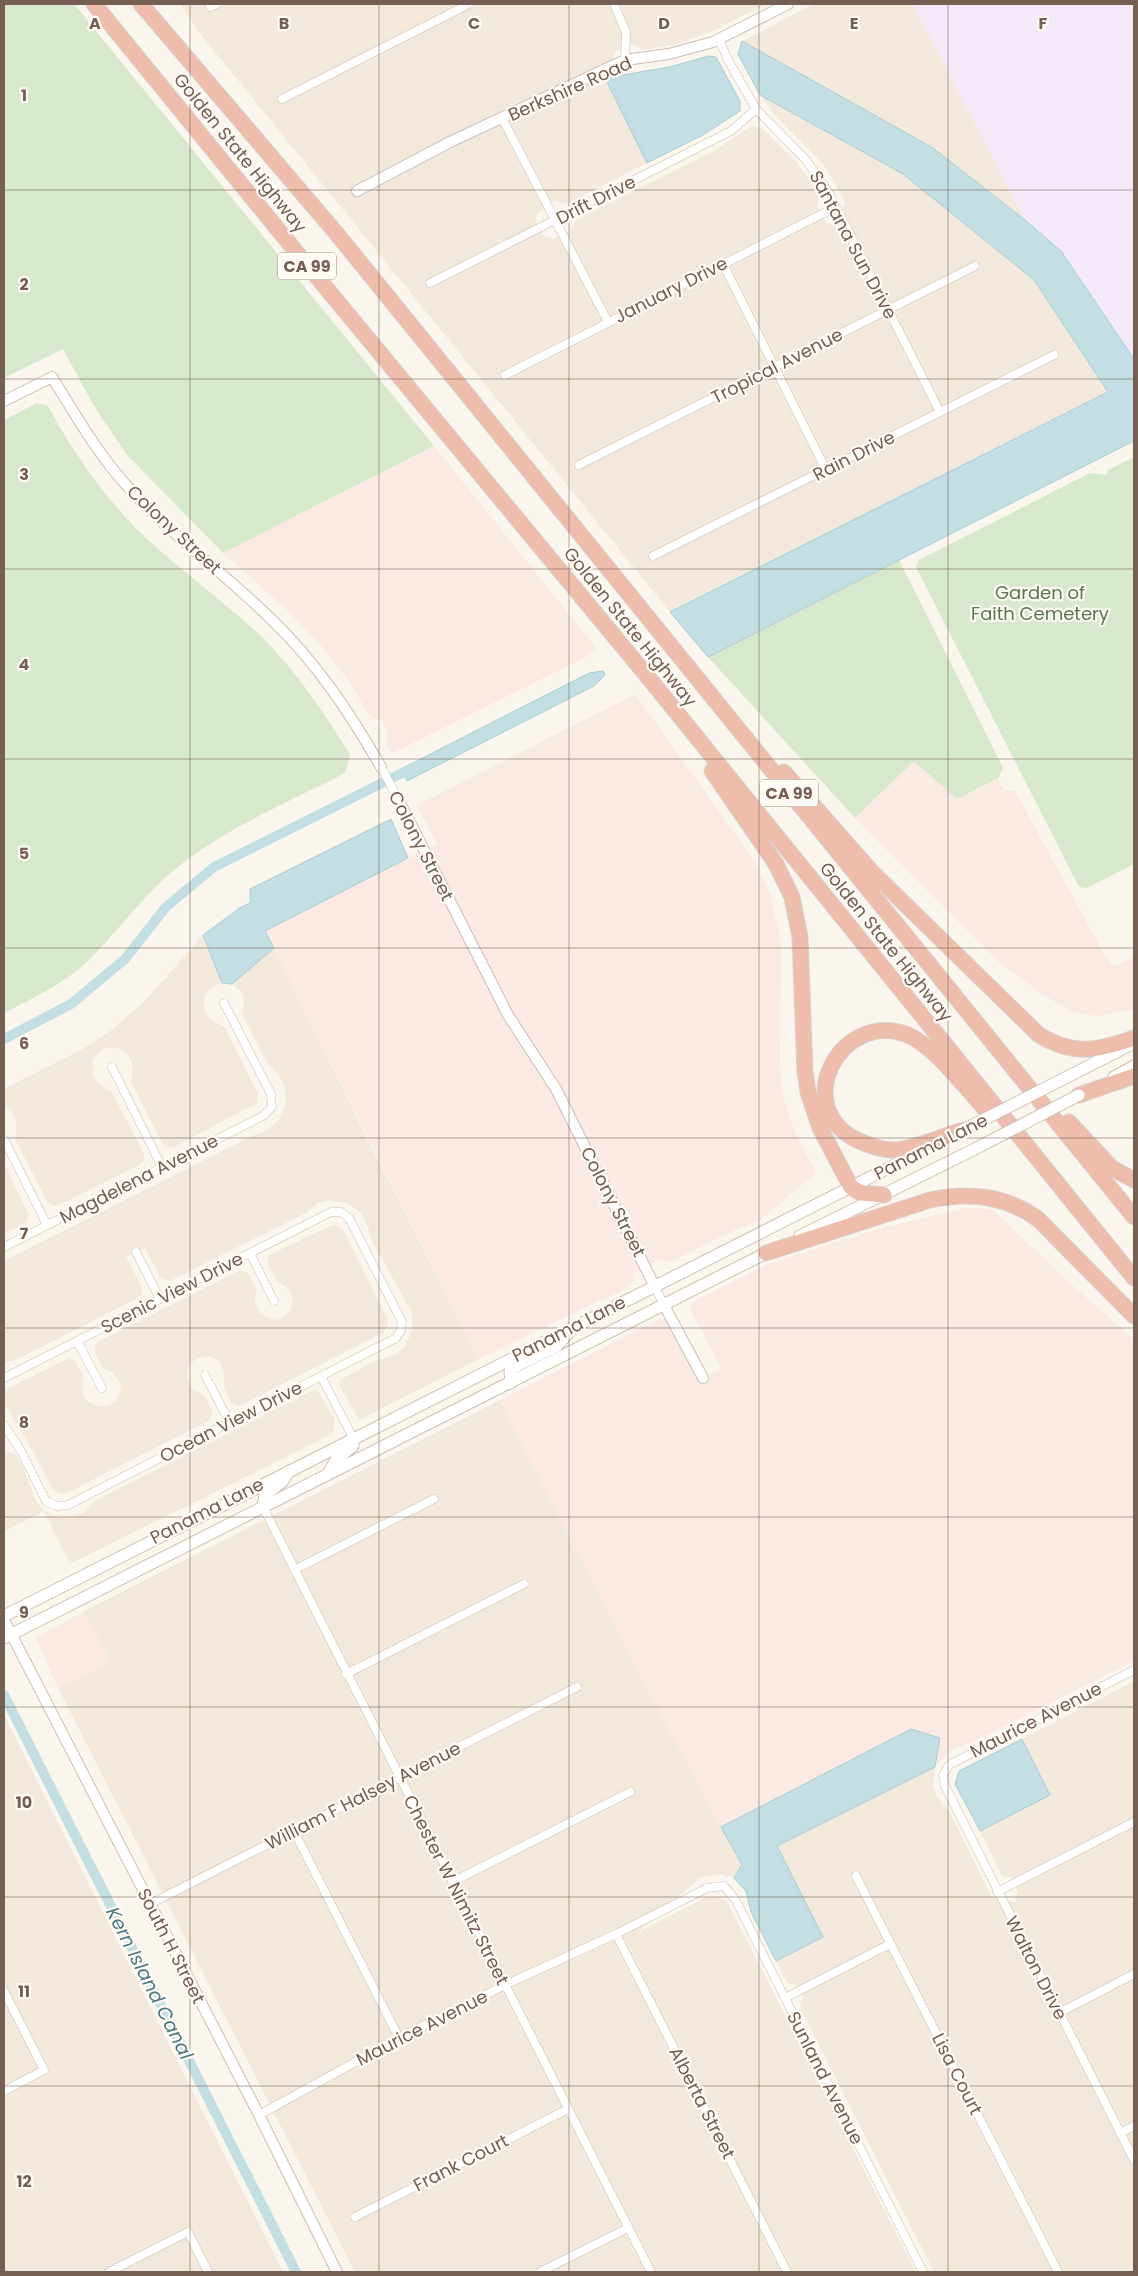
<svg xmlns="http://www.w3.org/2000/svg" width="1138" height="2276" font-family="Poppins,sans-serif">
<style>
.residential{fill:#f2e8dc}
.commercial{fill:#faeae3}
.education{fill:#f3e9f8}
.green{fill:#d7e8cc}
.water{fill:#c3dfe3;stroke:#aacdd4}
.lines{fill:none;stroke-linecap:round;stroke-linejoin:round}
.canal{stroke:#c3dfe3;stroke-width:10}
.minor-casing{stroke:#cdbeb4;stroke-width:9}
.tertiary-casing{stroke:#cdbeb4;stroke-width:12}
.secondary-casing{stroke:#cfbfb1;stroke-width:13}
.motorway-casing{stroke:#d8d2cf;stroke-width:17}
.minor{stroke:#fff;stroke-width:8}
.tertiary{stroke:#fff;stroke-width:10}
.secondary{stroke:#fff;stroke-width:11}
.motorway{stroke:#eebdac;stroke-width:15}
.secondary-bridge-casing{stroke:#cfbfb1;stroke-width:13;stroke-linecap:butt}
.secondary-bridge{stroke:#fff;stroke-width:11}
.grid{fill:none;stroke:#755e52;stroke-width:1;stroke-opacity:0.55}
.labels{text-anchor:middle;stroke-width:4.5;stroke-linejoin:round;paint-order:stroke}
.shield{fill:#fefaf4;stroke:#9e8d83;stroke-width:1}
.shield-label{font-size:16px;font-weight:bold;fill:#755e52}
.street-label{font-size:18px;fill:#755e52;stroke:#fefaf4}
.park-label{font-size:18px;fill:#58784b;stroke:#fefaf4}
.water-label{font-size:19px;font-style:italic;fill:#4d7b85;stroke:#fefaf4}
.grid-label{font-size:16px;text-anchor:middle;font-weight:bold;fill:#755e52;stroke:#fefaf4;stroke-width:4.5;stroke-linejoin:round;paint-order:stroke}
</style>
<rect width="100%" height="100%" fill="#fbf6ed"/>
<!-- residential -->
<g class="residential">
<path d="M180,4H766L713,31L677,44L643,50L635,45L616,50L605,78L647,163L566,204L556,201L540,211L535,220L543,236L554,239L571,230L575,220L715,150L752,126L762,128L796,161L820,196L817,206L826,223L836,226L845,203L836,185L824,165L774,114L760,95L903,174L1034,280L1108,392L670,612L202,36Z"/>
<path d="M814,4H913L1025,220L933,148L742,41Z"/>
<path d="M203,935L222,983L214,986L207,992L204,1000V1009L210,1019L225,1028L258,1094L257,1103L174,1147L167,1148L163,1144L131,1082L133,1066L129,1056L118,1048H103L93,1060V1075L98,1083L112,1092L144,1154V1160L140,1165L57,1206H52L48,1203L16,1141V1119L11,1110L4,1106V1089L81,1050L109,1032L145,1001Z"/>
<path d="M274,948L366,1136L479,1359L359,1420L340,1387V1380L376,1360L389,1357L399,1352L405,1346L412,1331V1313L370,1237L368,1226L361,1213L347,1203L329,1200L319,1203L302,1215L170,1281L161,1278L145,1248L126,1257L142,1287V1293L138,1298L16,1360L4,1363V1261L250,1137L266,1131L280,1119L286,1101L284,1085L278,1074L267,1063L243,1016L244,996L239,989L232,984Z"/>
<path d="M4,1163L29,1216L25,1223L4,1234Z"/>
<path d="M333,1225L339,1226L344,1231L387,1318L388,1325L384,1332L239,1406L231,1403L224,1388V1372L220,1362L209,1356L197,1358L188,1366L187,1379L192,1388L205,1397L213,1412L210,1420L65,1494L58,1493L52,1488L31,1448L4,1403L5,1392L10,1387L69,1358L75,1361L83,1376V1394L86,1400L100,1407L109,1406L116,1401L120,1393L121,1385L113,1373L103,1368L95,1352V1347L98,1342L240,1270L248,1273L256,1288L255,1304L260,1313L270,1320L281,1319L291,1310L293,1298L288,1289L277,1281L268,1265L267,1259L271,1254Z"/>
<path d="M314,1390L318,1391L335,1420L333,1432L330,1435L70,1564L44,1511L4,1531V1455L9,1452L15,1454L22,1465L37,1503L44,1511L61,1518L83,1513L96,1500Z"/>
<path d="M500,1400L646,1686L742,1865L734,1878L719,1874L700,1878L637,1933L707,1897H718L727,1901L916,2272H355L58,1688L110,1662L84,1611Z"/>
<path d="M1134,1681V2272H934L801,2010L800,2003L803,1998L795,1984H790L786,1981L776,1961L822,1937L777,1846L935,1767L933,1786L937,1797L950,1812L991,1896L1016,1903L1015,1897L1018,1892L1011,1877H1005L1001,1874L980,1831L1050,1795L1022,1739Z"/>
<path d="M4,1715L283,2272H4Z"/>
</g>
<!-- commercial -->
<g class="commercial">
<path d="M434,446L596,648L582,659L391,754L386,745L388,733L381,719H374L369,715L348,680L319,643L287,610L223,553Z"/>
<path d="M635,694L753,859L770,893L781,943L780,1065L783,1096L794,1130L816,1173L759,1221L730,1232L672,1261L668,1262L661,1258L633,1274L634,1279L627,1288L479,1359L265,931L437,844L417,805Z"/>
<path d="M914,760L957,799L998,778L1004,790L1015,791L1103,952L1114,967L1134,957V1009L1097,1016L1071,1012L1044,995L1001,964L855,818Z"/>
<path d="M966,1208L991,1209L996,1213L1073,1286L1134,1339V1661L973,1742L949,1751L935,1767L940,1738L911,1729L721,1827L646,1686L500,1400L659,1319H664L669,1322L700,1380L721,1368L691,1311V1305L694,1301L767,1264L882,1228Z"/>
<path d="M84,1611L110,1662L58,1688L36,1638Z"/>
</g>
<!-- education -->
<path class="education" d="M913,4H1134V359L1061,251L1025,220Z"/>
<!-- green -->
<g class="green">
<path d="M4,4H74L434,446L223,553L127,455L94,406L63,349L4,378Z"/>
<path d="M37,403L48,406C74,454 105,499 145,537C182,572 224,601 261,636C297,672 324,712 350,755L345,773C289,802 228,827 179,866C146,892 122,926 93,956C68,982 35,997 4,1013V420Z"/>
<path d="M1134,457V864L1087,888L1079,887L916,567L919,560L1090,473L1106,475L1108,470Z"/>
<path d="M899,560L1003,768L998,778L957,799L914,761L855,818L708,657Z"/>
</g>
<!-- water -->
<g class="water">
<path d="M742,41L933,148L1025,220L1061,251L1134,359V441L708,657L670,612L1108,392L1034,280L903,174L760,95L738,54Z"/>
<path d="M709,56L716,57L740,101V111L703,135L647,163L605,78L669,67Z"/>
<path d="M603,671L605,675L594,686L407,781L401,769L589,673Z"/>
<path d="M391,819L408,858L265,931L274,948L232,984L222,983L203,935L241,907L250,903V889Z"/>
<path d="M911,1729L940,1738L935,1767L777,1846L823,1937L776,1961L751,1912L746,1891L734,1878L742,1865L721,1827Z"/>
<path d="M1022,1739L1050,1795L980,1831L955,1784L959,1771Z"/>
</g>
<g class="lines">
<!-- canal -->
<g class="canal">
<path d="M4,1039L71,1004L125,959L166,907L214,867L414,767"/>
<path d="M4,1695L296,2272"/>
</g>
<!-- minor casing -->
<g class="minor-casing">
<g id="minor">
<path d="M614,4L626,32L625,60"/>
<path d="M210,7L217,4"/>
<path d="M719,39L728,60L756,109L806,160L829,193L940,412"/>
<path d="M282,99L469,4"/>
<path d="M502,118L608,322"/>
<path d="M723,264L826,470"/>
<path d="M430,283L731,131L756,109"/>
<path d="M505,375L836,207"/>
<path d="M579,465L975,266"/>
<path d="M653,556L1054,355"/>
<path d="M381,767L396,795"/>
<path d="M112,1067L162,1167"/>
<path d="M4,1139L47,1225"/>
<path d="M4,1247L263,1116L272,1107L271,1094L224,1003"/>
<path d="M136,1252L160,1299"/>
<path d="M250,1253L274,1301"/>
<path d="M654,1285L664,1305"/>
<path d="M77,1341L102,1388"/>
<path d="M205,1375L230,1423"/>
<path d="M321,1376L353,1438"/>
<path d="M4,1378L331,1212H341L349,1218L402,1322L401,1330L396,1338L68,1505L57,1506L46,1501L21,1451L4,1425"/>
<path d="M263,1507L651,2272"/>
<path d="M294,1570L434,1499"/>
<path d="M1134,1670L949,1765L943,1775L945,1786L1134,2160"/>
<path d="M346,1674L524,1584"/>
<path d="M294,1831L399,2038"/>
<path d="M856,1876L1058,2272"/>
<path d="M452,1882L630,1792"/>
<path d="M997,1892L1134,1822"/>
<path d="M150,1904L577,1687"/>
<path d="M616,1934L787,2272"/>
<path d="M4,1991L44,2070L4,2091"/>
<path d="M785,1998L890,1944"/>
<path d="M1059,2013L1134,1974"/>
<path d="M259,2115L399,2038L505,1985L616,1934L707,1888L724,1886L735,1899L923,2272"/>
<path d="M1120,2133L1134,2126"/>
<path d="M355,2217L568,2109"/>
<path d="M109,2272L188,2232L208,2272"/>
<path d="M540,2272L628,2228"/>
</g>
</g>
<!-- tertiary casing -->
<g class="tertiary-casing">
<g id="tertiary">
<path d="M357,191L450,142L625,60L669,54L713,42L788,4"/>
<path d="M4,401L52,377C75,414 97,453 127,486C171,535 224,573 271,619C316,662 350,713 381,767"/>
<path d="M396,795L508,1015L556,1089L654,1285"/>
<path d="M664,1305L703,1378"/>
<path d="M4,1620L259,2115L337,2272"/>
</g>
</g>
<!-- secondary casing -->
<g class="secondary-casing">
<g id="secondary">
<path d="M1069,1076L1130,1045"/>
<path d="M1114,1077L1134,1066"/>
<path d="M800,1236L973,1150"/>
<path d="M511,1383L510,1372L513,1368L557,1346L571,1330"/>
<path d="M328,1474L336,1460L353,1446V1438"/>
<path d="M263,1507L265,1495L282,1482L289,1471"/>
<path d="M4,1616L930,1147"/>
<path d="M4,1638L772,1250"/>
</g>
</g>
<!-- motorway casing -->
<g class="motorway-casing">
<g id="motorway">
<path d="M94,4L298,254L648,677L1134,1278"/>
<path d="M141,4L337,234L1134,1217"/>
<path d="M712,771L776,864L792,897L800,937L805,1072L808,1092L820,1128L851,1187L861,1193L884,1195"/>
<path d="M784,772L872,872L1039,1035C1074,1056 1097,1051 1134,1038"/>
<path d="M1079,1095L1134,1076"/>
<path d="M1069,1122L1112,1168L1134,1180"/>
<path d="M963,1130C944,1136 916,1148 897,1150C883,1151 870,1146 857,1140C789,1106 841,1009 908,1035C934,1046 965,1087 985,1109"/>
<path d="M766,1253L930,1200C970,1192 1004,1195 1038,1219L1134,1316"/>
</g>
</g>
<!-- minor -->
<use href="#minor" class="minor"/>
<!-- tertiary -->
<use href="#tertiary" class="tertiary"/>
<!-- secondary -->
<use href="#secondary" class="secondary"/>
<!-- motorway -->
<use href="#motorway" class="motorway"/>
<!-- secondary-bridge casing -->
<g class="secondary-bridge-casing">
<g id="secondary-bridge">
<path d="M963,1130L1069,1076"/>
<path d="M973,1150L1079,1095"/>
</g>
</g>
<!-- secondary-bridge -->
<use href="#secondary-bridge" class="secondary-bridge"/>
</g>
<!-- grid -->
<path class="grid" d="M190,4V2272M379,4V2272M569,4V2272M759,4V2272M948,4V2272M4,190H1134M4,379H1134M4,569H1134M4,759H1134M4,948H1134M4,1138H1134M4,1328H1134M4,1517H1134M4,1707H1134M4,1897H1134M4,2086H1134"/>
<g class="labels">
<!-- shield labels -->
<g class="shield">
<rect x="278" y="252.5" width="58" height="27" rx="4"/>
<rect x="760" y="779.5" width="58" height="27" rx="4"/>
</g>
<g class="shield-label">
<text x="307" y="272">CA 99</text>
<text x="789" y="799">CA 99</text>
</g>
<!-- street labels -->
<g class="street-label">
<text transform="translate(570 89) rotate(-24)" y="6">Berkshire Road</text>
<text transform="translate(240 153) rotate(51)" y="6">Golden State Highway</text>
<text transform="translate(596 200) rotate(-27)" y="6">Drift Drive</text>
<text transform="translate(853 245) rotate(62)" y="6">Santana Sun Drive</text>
<text transform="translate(671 290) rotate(-27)" y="6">January Drive</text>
<text transform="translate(777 366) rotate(-27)" y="6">Tropical Avenue</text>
<text transform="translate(854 456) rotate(-27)" y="6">Rain Drive</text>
<text transform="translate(174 530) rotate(43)" y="6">Colony Street</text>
<text transform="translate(630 627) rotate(51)" y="6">Golden State Highway</text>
<text transform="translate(421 846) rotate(63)" y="6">Colony Street</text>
<text transform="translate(886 942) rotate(51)" y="6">Golden State Highway</text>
<text transform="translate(931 1147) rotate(-27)" y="6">Panama Lane</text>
<text transform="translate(139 1179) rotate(-27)" y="6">Magdelena Avenue</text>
<text transform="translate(613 1202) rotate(63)" y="6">Colony Street</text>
<text transform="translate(172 1293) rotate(-27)" y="6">Scenic View Drive</text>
<text transform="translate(569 1329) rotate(-27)" y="6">Panama Lane</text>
<text transform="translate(231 1422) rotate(-27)" y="6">Ocean View Drive</text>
<text transform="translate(207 1511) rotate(-27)" y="6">Panama Lane</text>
<text transform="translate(1036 1720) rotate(-27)" y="6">Maurice Avenue</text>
<text transform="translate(363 1796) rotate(-27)" y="6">William F Halsey Avenue</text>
<text transform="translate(456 1890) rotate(63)" y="6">Chester W Nimitz Street</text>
<text transform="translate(171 1946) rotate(63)" y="6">South H Street</text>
<text transform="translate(1036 1968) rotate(63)" y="6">Walton Drive</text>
<text transform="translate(422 2028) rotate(-27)" y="6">Maurice Avenue</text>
<text transform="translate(957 2074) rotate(63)" y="6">Lisa Court</text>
<text transform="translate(825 2078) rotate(63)" y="6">Sunland Avenue</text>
<text transform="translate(702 2103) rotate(63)" y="6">Alberta Street</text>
<text transform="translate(461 2163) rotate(-27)" y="6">Frank Court</text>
</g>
<!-- park labels -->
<g class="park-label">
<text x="1040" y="599">Garden of<tspan x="1040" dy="21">Faith Cemetery</tspan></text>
</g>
<!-- water labels -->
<g class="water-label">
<text transform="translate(150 1983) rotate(63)" y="7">Kern Island Canal</text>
</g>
</g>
<g class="grid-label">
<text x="95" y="29">A</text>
<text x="284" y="29">B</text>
<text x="474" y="29">C</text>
<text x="664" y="29">D</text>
<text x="854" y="29">E</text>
<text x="1043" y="29">F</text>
<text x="24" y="101">1</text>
<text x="24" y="290">2</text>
<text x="24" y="480">3</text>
<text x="24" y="670">4</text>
<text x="24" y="859">5</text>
<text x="24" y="1049">6</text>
<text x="24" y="1239">7</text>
<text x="24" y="1428">8</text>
<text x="24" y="1618">9</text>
<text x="24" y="1808">10</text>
<text x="24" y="1997">11</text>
<text x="24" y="2187">12</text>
</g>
<!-- border -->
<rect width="1138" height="2276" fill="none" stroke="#755e52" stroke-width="10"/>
</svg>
